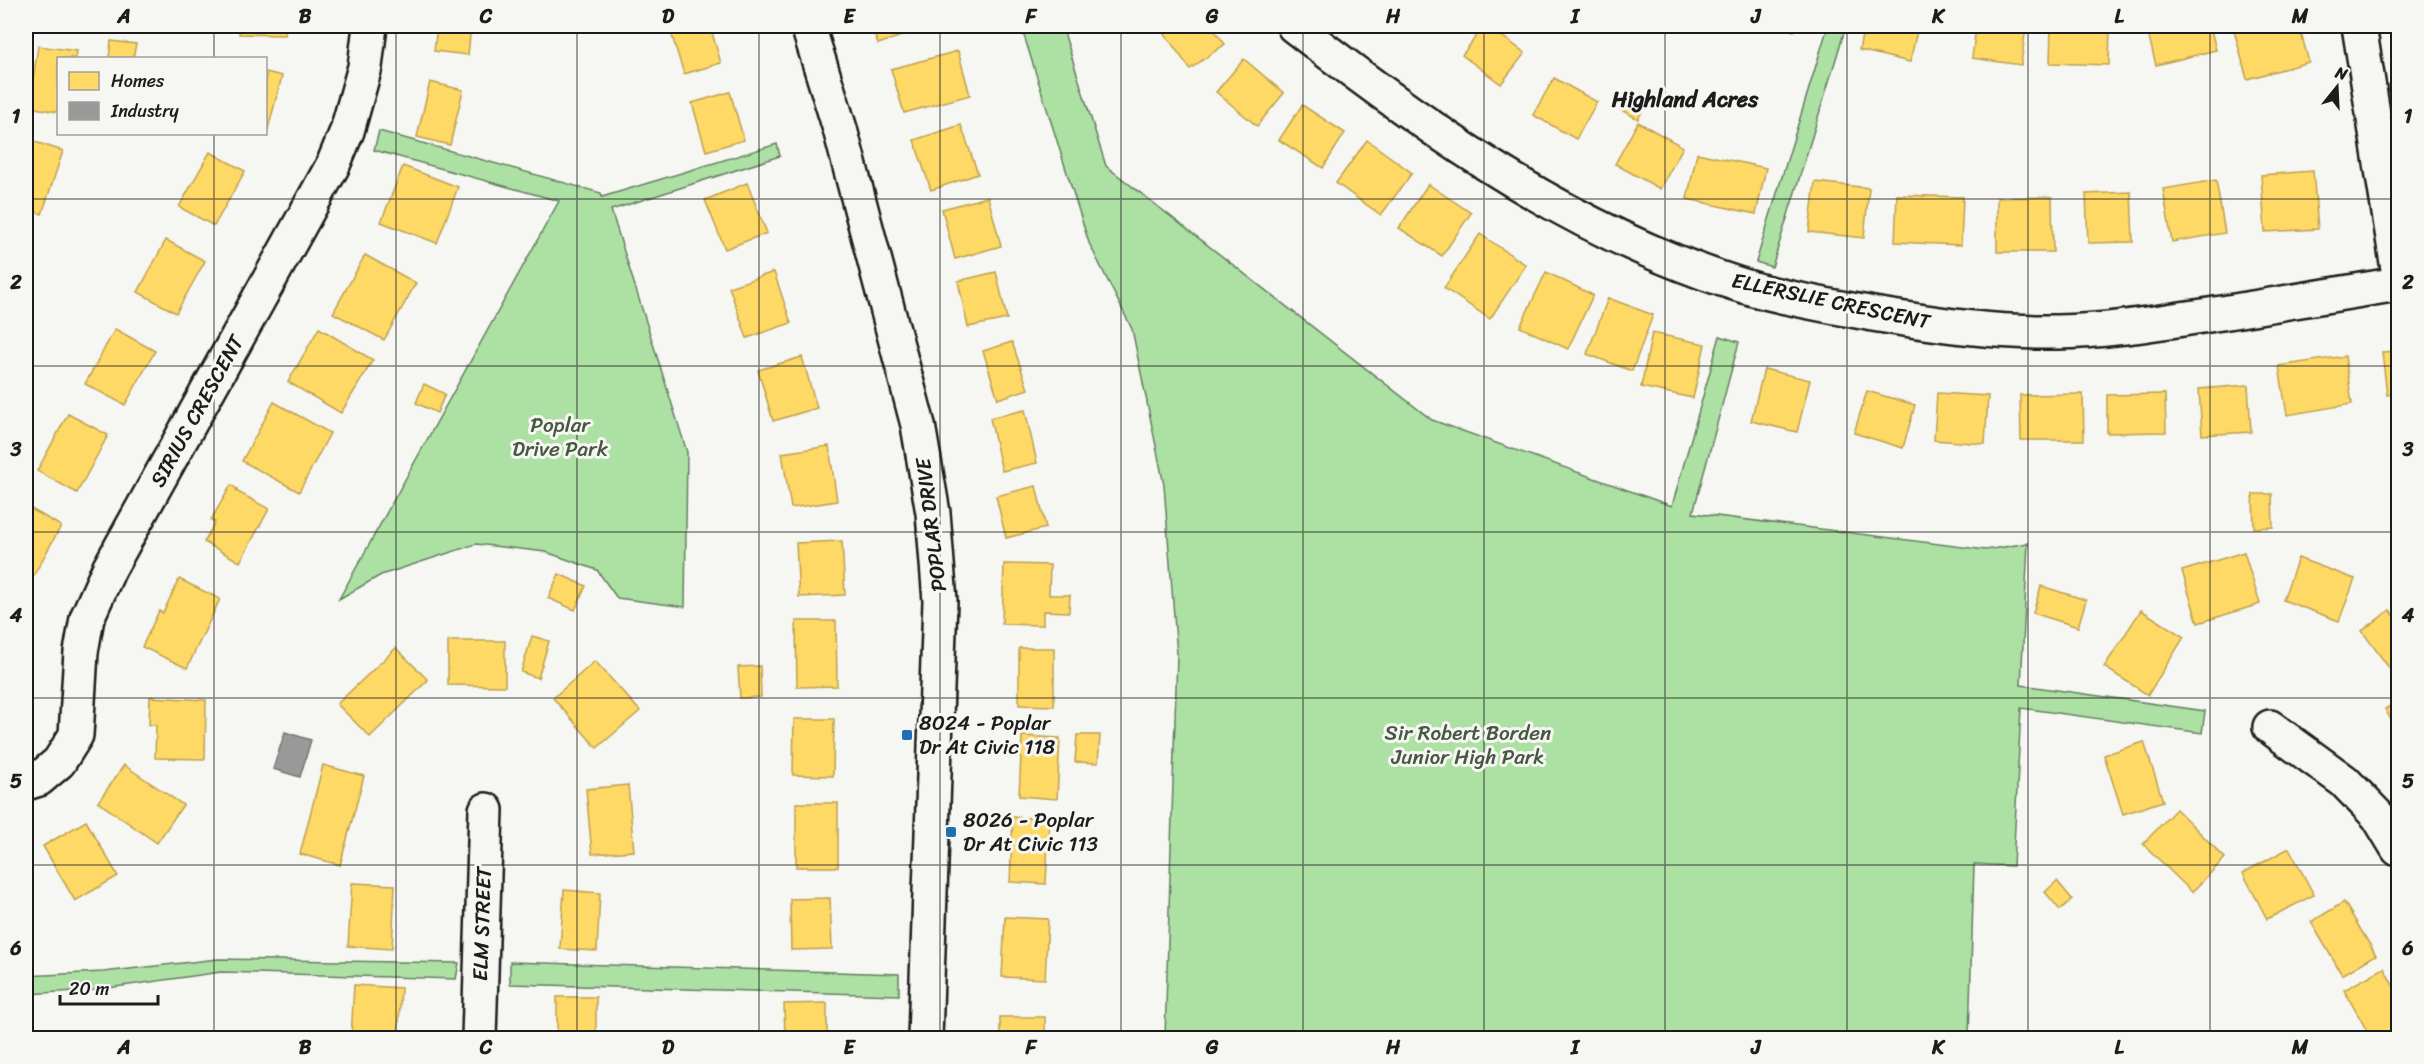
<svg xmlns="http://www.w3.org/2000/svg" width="2424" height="1064" font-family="Sriracha,sans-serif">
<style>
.green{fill:#ace1a3;stroke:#647e60;stroke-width:1.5}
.homes{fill:#ffd966;stroke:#bba050;stroke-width:1.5}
.industry{fill:#999;stroke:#747474;stroke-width:1.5}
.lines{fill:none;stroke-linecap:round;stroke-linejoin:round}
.minor-casing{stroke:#1c1c1c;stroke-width:38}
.minor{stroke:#f6f6f2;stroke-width:33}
.grid{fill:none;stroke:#1c1c1c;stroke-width:1.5;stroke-opacity:0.55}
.poi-dot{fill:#1f6fb2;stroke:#f6f6f2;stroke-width:2}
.labels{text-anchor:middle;stroke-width:6;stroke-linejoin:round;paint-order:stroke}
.street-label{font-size:21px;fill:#1c1c1c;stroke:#f6f6f2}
.park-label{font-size:21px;fill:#475744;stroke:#f6f6f2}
.poi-label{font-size:21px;fill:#1c1c1c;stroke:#f6f6f2;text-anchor:start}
.neighbourhood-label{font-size:22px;font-weight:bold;fill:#1c1c1c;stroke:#f6f6f2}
.neatline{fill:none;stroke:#1c1c1c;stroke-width:2}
.grid-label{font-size:20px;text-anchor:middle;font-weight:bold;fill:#1c1c1c}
</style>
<rect width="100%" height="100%" fill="#f6f6f2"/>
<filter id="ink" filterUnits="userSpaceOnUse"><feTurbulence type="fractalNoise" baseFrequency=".0167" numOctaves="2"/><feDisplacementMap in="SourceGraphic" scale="12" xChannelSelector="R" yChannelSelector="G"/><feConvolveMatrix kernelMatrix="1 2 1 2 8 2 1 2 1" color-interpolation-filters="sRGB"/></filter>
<g filter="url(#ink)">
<!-- green -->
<g class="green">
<path d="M1021,26H1062L1106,166L1432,420L1672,506L1720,336L1739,342L1693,513L1986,550L2028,543L2021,685L2205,711L2202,733L2021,708L2013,866L1974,864L1969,1038H1165L1177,655L1164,485L1132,329L1089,243Z"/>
<path d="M1828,26H1846L1772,267L1756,262Z"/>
<path d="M379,131L601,193L602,197L777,144L780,156L611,210L687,452L685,607L617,598L597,570L546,552L476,544L381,575L339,599L559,201L374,150Z"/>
<path d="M218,959L459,963L456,979L221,972L94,990L26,994V976L103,972Z"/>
<path d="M510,962L899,974V995L510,984Z"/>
</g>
<!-- homes -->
<g class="homes">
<path d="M240,26H286L285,35L239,34Z"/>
<path d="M437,26H471L468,55L434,51Z"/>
<path d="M669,26H710L721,63L684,74Z"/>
<path d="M871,26H914L916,31L878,44Z"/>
<path d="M1159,26H1211L1225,44L1190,69Z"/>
<path d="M1484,26H1488L1525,53L1501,84L1462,55Z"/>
<path d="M1780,26H1797L1794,31Z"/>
<path d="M1864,26H1918L1910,62L1859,50Z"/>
<path d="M1976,26H2026L2021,65L1972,58Z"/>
<path d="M2051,26H2110L2109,65L2050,63Z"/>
<path d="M2146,26H2210L2216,50L2156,65Z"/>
<path d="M2233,26H2299L2309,62L2247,79Z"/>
<path d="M111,41L136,44L133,58H109Z"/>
<path d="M38,46L77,51L76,58H58V112L29,107Z"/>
<path d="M958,51L970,95L904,113L891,69Z"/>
<path d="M1244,59L1284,93L1257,126L1216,92Z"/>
<path d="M266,72L282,76L267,133H266Z"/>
<path d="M1554,78L1597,102L1576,139L1533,115Z"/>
<path d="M430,82L463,90L450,145L417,137Z"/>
<path d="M1631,91L1648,100L1638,119L1621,110Z"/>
<path d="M730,92L744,140L706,151L692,103Z"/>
<path d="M1302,105L1345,133L1323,168L1279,140Z"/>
<path d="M1638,122L1683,147L1660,189L1615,164Z"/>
<path d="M961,125L978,174L931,190L914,140Z"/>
<path d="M26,139L63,151L42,214L26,208Z"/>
<path d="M1367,140L1412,173L1381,215L1336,183Z"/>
<path d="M210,152L245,171L214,226L179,207Z"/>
<path d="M1697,153L1766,168L1756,214L1687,199Z"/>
<path d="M403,166L458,187L437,243L381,222Z"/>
<path d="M2313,171L2318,229L2265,232L2261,175Z"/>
<path d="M2216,180L2225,233L2172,242L2163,189Z"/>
<path d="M1815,182L1869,188L1864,238L1809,232Z"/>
<path d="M747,183L767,233L725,249L705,200Z"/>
<path d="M1428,184L1471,213L1442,256L1399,228Z"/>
<path d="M2131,192L2133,242L2088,243L2086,194Z"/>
<path d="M1897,195L1963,197L1961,245L1895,242Z"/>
<path d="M988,197L1001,246L955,259L942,209Z"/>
<path d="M2052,197L2053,252H1997V198Z"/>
<path d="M1480,234L1526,265L1490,319L1444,288Z"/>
<path d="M166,240L205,261L176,313L138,292Z"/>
<path d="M365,255L416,283L384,340L333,313Z"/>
<path d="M774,272L791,323L747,338L729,287Z"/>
<path d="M996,272L1007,319L968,327L958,281Z"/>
<path d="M1546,272L1593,295L1568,349L1520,327Z"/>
<path d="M1608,298L1653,315L1632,371L1587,354Z"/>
<path d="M319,328L373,360L341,413L288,382Z"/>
<path d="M115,329L155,351L125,405L85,384Z"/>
<path d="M1652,333L1705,344L1693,398L1641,387Z"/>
<path d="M1012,342L1028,389L998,399L983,351Z"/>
<path d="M2398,351V394L2387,395L2382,352Z"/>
<path d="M2345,356L2352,404L2287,415L2279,366Z"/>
<path d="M802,357L817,408L773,421L758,370Z"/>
<path d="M1764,369L1810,380L1797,432L1751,421Z"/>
<path d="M424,384L445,394L437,413L416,403Z"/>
<path d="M2248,385L2251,432L2202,435L2199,389Z"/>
<path d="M1867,391L1915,405L1903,448L1854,433Z"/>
<path d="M1937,393L1988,396L1985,444L1934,440Z"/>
<path d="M2083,394L2084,440H2021L2020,395Z"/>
<path d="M2165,394L2166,432L2107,433V395Z"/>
<path d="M274,402L330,433L299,492L242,461Z"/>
<path d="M1025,410L1037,463L1002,471L990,418Z"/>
<path d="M68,414L108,435L77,493L37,471Z"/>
<path d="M829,446L837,501L791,508L782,453Z"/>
<path d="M231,485L237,489L236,491L269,509L240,562L204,542L215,522L211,520Z"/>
<path d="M1036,486L1046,528L1006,538L996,496Z"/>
<path d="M2253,494H2272L2273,527L2254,528Z"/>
<path d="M26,506L61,526L29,584L26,582Z"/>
<path d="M842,541L845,595L799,597L796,543Z"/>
<path d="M2244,552L2260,604L2198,623L2182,571Z"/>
<path d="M2298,558L2355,579L2339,621L2283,600Z"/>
<path d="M1004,564L1050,565L1049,595H1070L1069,612L1043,611V625L1002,624Z"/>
<path d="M559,574L586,586L575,610L548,598Z"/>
<path d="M179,579L220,599L187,668L142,647L159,611L163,613Z"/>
<path d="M2041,586L2086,600L2078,627L2033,613Z"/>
<path d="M2141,610L2184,637L2148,695L2104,667Z"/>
<path d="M2390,610L2398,621V673L2395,676L2362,631Z"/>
<path d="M796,621H836L837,686L797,687Z"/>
<path d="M532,636L549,641L538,678L521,672Z"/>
<path d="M448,641H505V686L448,685Z"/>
<path d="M396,648L428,680L370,737L337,704Z"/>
<path d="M1019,648H1054V706L1019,705Z"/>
<path d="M595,661L640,711L597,748L553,698Z"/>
<path d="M760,666L761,697L740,698L738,667Z"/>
<path d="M150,697L206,700L205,759L155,758L156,725H149Z"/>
<path d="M2398,701V732L2385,709Z"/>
<path d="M794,719H834L833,776L793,775Z"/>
<path d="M1077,735H1100L1098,763L1075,762Z"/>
<path d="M1022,736L1060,738L1057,799L1019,796Z"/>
<path d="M2144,742L2163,801L2123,814L2104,755Z"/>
<path d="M124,765L183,805L157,843L98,802Z"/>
<path d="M323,765L364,776L340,865L300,854Z"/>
<path d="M628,785L634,851L592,854L586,789Z"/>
<rect x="796" y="803" width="42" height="64"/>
<path d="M2176,809L2225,858L2192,892L2143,844Z"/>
<path d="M1013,817L1049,819L1046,884L1010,882Z"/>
<path d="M86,821L118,876L75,901L43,846Z"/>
<path d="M2289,848L2314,895L2267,919L2243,873Z"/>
<path d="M2057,881L2072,899L2060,910L2045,892Z"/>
<path d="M352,883L395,885L392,949L348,946Z"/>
<path d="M564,890L600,893L597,951L560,949Z"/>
<path d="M830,898L832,949L791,950L790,899Z"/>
<path d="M2344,902L2376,955L2342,975L2311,922Z"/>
<path d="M1005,917L1048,919L1045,979L1002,977Z"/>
<path d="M2384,968L2398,995V1035L2391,1038H2371L2344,990Z"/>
<path d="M354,985L401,988L398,1038H351Z"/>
<rect x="557" y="997" width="39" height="41"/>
<path d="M827,1003V1038H785L784,1004Z"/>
<rect x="1000" y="1017" width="45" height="21"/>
</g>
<!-- industry -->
<path class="industry" d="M285,732L311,740L300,777L273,769Z"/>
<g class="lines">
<!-- minor casing -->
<g class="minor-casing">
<g id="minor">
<path d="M808,26L840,129L918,425L933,513L940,601L925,1038"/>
<path d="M1294,26C1434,135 1584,240 1757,290C1794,300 1835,307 1873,314C1934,324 1995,333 2057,332C2113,331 2167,321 2222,313C2281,303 2340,294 2398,284"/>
<path d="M2359,26L2398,269"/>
<path d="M2270,727L2344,781L2378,816L2398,849"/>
<path d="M26,783L39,779L59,762L76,735L81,652L87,618L109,569L333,165L347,131L365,67L370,26"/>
<path d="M479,1038L486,810"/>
</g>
</g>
<!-- minor -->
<use href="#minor" class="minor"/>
</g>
</g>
<!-- grid -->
<path class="grid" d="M214,26V58M396,26V1038M577,26V1038M759,26V1038M940,26V1038M1121,26V1038M1303,26V1038M1484,26V1038M1665,26V1038M1847,26V1038M2028,26V1038M2210,26V1038M214,134V1038M26,199H2398M26,366H2398M26,532H2398M26,698H2398M26,865H2398"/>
<!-- markers -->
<g class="poi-dot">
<rect x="901" y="729" width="12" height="12" rx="3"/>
<rect x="945" y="826" width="12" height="12" rx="3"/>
</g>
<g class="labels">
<!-- street labels -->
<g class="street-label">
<text transform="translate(1831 301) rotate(12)" y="7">ELLERSLIE CRESCENT</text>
<text transform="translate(197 411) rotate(-61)" y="7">SIRIUS CRESCENT</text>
<text transform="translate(931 525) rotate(-97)" y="7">POPLAR DRIVE</text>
<text transform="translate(482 924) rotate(-88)" y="7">ELM STREET</text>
</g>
<!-- park labels -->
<g class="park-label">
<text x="560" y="432">Poplar<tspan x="560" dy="24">Drive Park</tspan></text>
<text x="1468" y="740">Sir Robert Borden<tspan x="1468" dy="24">Junior High Park</tspan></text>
</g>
<!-- poi labels -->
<g class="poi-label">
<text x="919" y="730">8024 - Poplar<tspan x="919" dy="24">Dr At Civic 118</tspan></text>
<text x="963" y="827">8026 - Poplar<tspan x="963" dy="24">Dr At Civic 113</tspan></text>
</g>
<!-- neighbourhood labels -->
<g class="neighbourhood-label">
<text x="1685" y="107">Highland Acres</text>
</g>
</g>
<!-- margin -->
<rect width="2424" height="1064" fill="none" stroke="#f6f6f2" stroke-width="66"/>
<!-- legend -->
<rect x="57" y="57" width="210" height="78" fill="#f6f6f2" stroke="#9f9f9c" stroke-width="1.5"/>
<rect x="69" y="72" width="30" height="18" fill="#ffd966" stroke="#9f9f9c" stroke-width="1.5"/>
<text x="111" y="87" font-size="18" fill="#1c1c1c">Homes</text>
<rect x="69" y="102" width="30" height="18" fill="#999999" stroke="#9f9f9c" stroke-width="1.5"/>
<text x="111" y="117" font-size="18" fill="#1c1c1c">Industry</text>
<!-- north arrow -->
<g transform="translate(2337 87) rotate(18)" stroke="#f6f6f2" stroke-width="4.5" paint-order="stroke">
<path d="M0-4.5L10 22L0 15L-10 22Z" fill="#1c1c1c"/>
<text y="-9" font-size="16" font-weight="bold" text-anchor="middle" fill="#1c1c1c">N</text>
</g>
<!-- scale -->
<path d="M60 995v9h98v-9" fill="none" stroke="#1c1c1c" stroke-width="3"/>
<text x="69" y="995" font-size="18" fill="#1c1c1c" stroke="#f6f6f2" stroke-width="4.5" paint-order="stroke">20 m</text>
<rect x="33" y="33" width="2358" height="998" class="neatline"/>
<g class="grid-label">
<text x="124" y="23">A</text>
<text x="305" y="23">B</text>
<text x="486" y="23">C</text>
<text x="668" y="23">D</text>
<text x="849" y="23">E</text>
<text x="1031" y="23">F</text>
<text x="1212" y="23">G</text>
<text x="1393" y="23">H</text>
<text x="1575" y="23">I</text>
<text x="1756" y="23">J</text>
<text x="1938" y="23">K</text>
<text x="2119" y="23">L</text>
<text x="2300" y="23">M</text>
<text x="16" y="123">1</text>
<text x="2408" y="123">1</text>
<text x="16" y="289">2</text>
<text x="2408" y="289">2</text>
<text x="16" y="456">3</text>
<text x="2408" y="456">3</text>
<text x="16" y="622">4</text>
<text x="2408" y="622">4</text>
<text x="16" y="788">5</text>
<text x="2408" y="788">5</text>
<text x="16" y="955">6</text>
<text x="2408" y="955">6</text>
<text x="124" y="1054">A</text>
<text x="305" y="1054">B</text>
<text x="486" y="1054">C</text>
<text x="668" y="1054">D</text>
<text x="849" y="1054">E</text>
<text x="1031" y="1054">F</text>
<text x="1212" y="1054">G</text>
<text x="1393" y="1054">H</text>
<text x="1575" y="1054">I</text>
<text x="1756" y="1054">J</text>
<text x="1938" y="1054">K</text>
<text x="2119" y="1054">L</text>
<text x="2300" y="1054">M</text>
</g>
</svg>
